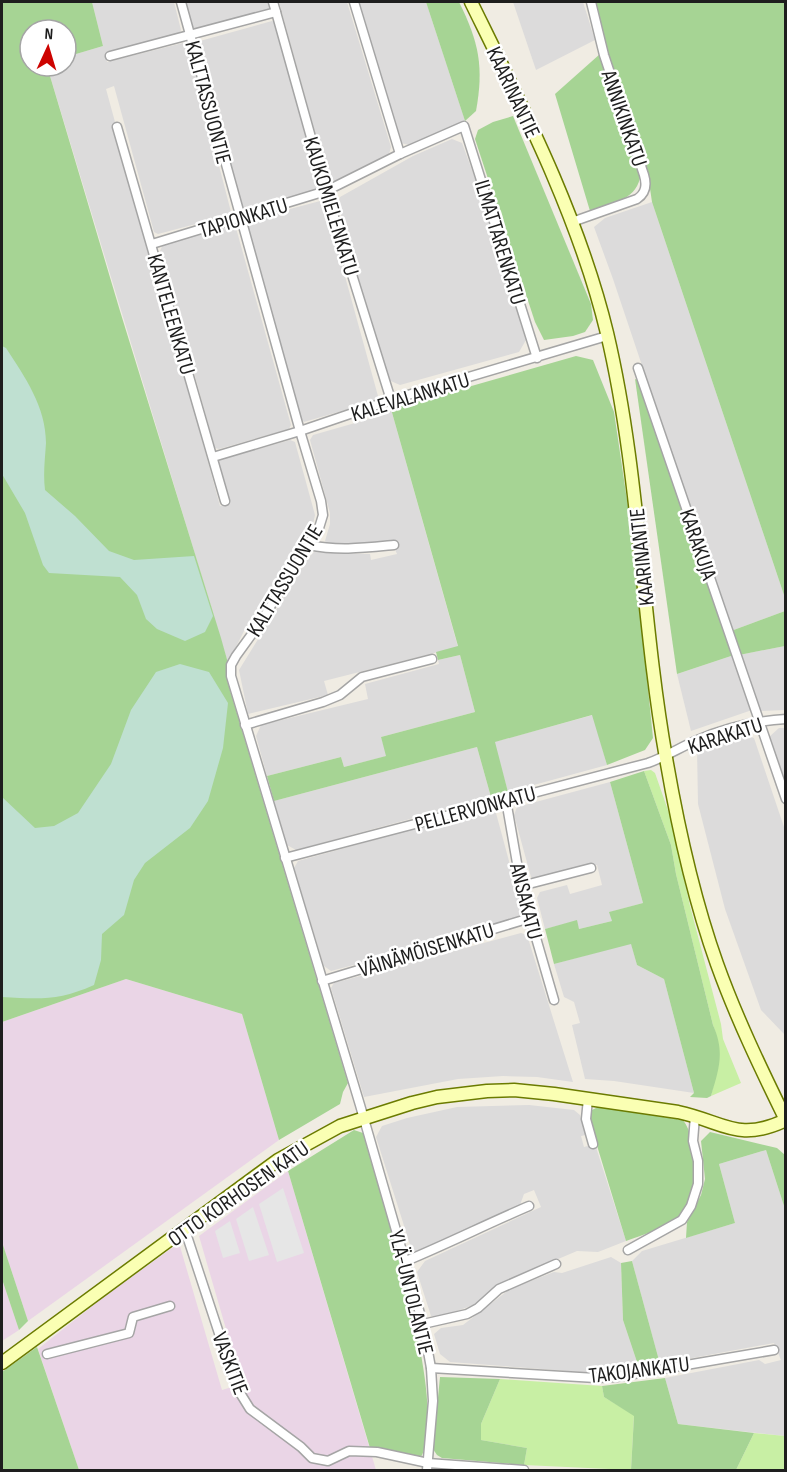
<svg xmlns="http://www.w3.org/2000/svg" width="787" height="1472" font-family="'Sofia Sans Condensed',sans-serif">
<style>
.residential{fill:#dcdbdb}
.industrial{fill:#ead5e6}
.grass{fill:#c8efa4}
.forest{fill:#a6d494}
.wetland{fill:#bfe0d1}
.parking{fill:#e6e6e6}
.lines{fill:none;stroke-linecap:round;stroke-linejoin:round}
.street-casing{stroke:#a5a5a5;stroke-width:11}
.secondary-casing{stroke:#6b7b00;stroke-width:15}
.street{stroke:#fff;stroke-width:8}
.secondary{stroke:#faffb3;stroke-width:12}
.labels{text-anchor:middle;stroke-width:5;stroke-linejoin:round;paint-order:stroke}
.street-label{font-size:22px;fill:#1e1e1e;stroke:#fff}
</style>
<rect width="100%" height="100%" fill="#f0ece3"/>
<!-- residential -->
<g class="residential">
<path d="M92,2H174L181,30L179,34L106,53L107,62L183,43L188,46L231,212L230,215L158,234L154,232L114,86L106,89L220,506L228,503L217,464L219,460L290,440L295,442L315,515L311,534L296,548L245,629L228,663L47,66H66V57L103,46Z"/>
<path d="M185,2H269L271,6L268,11L198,30L191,26Z"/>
<path d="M279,2H347L391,147L389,154L333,184L329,183Z"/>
<path d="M357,2H426L465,121L409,145L401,143Z"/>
<path d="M513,2H583L595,40L536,70Z"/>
<path d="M272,21L276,22L322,192L242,212L198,45L200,41Z"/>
<path d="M452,139L462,143L482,197L526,340L519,352L400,385L386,379L338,204L340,197L413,156Z"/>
<path d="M324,200L378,396L376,401L304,422L301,419L245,221Z"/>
<path d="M652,202L785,598V611L731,631L613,279L594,227L605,218Z"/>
<path d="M232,225L236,228L291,425L289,429L219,449L215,448L160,251L163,244Z"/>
<path d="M391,409L458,647L324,681L328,695L248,714L239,670L308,558L314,552L370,554L371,560L397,554L391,540L372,545L328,544L325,541L330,524V513L310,440L313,435L383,415Z"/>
<path d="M785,646V710L759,711L739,655Z"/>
<path d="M460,655L475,712L381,737L387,756L344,767L341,757L267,776L256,736L261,725L368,699L365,684L439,664L438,660Z"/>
<path d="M734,655L752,710L691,731L677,674Z"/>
<path d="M593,715L607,765L508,792L494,742Z"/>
<path d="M779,728H785V788L768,738Z"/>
<path d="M741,734L754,738L785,830V1035L761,1010L725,909L698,804L697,749Z"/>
<path d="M477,747L491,797L296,850L287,845L274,801Z"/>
<path d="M610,782L643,903L610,912L612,921L579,929L576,921L545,929L537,898L540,892L567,885L570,894L602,885L597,865L538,881L531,877L514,815L517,807Z"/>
<path d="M486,809L496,813L523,913L518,921L331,971L324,966L294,868L298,861Z"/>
<path d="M521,933L527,935L573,1082L537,1077L503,1076L458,1079L364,1097L331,988L334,983Z"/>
<path d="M631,943L637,965L664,979L694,1093L614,1081L585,1079L572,1025L580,1023L574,1002L564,997L554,964Z"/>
<path d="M529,1105L574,1110L580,1115L586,1135L581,1136L584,1147L595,1144L626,1241L598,1252L577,1251L504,1282L476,1304L438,1318L431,1316L417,1272L425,1261L541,1207L534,1190L524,1194L520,1205L420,1251H412L376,1137L382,1126L407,1118L457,1107Z"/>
<path d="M766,1150L785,1209V1436L678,1424L665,1378L759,1360L765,1364L781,1360L774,1343L660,1364L632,1261L642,1251L735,1223L719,1164Z"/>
<path d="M611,1257L621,1263L623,1320L639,1368L620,1375L450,1362L440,1354L434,1334L441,1328L463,1325L510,1289L554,1272L562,1273Z"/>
</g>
<!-- industrial -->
<g class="industrial">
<path d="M126,979L242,1014L279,1140L28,1321L2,1242V1022Z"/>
<path d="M288,1171L376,1470H79L38,1349L105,1296L179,1243L222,1390L242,1384L199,1236Z"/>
<path d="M2,1279L19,1330L2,1341Z"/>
</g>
<!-- grass -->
<g class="grass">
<path d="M651,770L655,773L670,816L690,906L721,1024L723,1039L741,1083L711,1096C716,1077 721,1043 713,1025L676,874L671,845L644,771Z"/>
<path d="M500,1379L602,1386L604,1397L634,1415L631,1470L524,1465L527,1448L481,1440V1424Z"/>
<path d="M754,1433L785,1436V1470H736Z"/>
</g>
<!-- forest -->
<g class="forest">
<path d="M2,2H92L103,46L66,57V30H30V66H47L120,311L221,638L228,663L227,680L348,1083L343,1092L340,1104L279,1140L242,1014L126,979L2,1022Z"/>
<path d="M426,2H459C479,42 484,67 476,111L465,121Z"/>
<path d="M595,2H785V598L652,202L648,175L607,50Z"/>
<path d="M600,54L640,178C635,201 609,204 590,211L555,94Z"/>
<path d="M513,116L591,304L593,320L585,332L573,336L544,340L535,322L475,139L478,130L493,122Z"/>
<path d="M576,356L593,360L614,412L633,541L653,738L645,750L607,765L592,715L495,742L508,792L491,797L477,747L274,801L267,776L341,757L344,767L386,756L381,737L475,712L460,655L438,660L436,652L458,646L391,409Z"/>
<path d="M635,379L640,381L734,655L677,674Z"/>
<path d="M785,611V646L739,655L731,631Z"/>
<path d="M644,771L671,845L676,874L713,1025C725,1052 719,1069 711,1096L707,1098L690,1097L694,1093L664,979L637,965L631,944L554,964L545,929L577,920L579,929L612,921L609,912L643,903L610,782Z"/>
<path d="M598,1107L683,1120C699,1140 699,1201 678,1218C663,1229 642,1235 626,1241L588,1116L590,1111Z"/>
<path d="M354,1130L363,1133C380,1196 450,1404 421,1457L370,1448L288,1171Z"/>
<path d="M710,1132L777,1148L785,1155V1209L766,1150L719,1164L735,1223L686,1238L687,1222L701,1195L705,1179L701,1141Z"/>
<path d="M2,1242L28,1321L19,1330L2,1279Z"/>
<path d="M632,1261L660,1364L639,1368L623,1320L621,1263Z"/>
<path d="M37,1347L79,1470H2V1372Z"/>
<path d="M440,1377L500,1379L481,1424V1440L527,1448L524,1465L442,1458L437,1455L433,1449Z"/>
<path d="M665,1378L678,1424L754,1433L736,1470H631L634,1416L604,1397L602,1386Z"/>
</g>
<!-- wetland -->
<g class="wetland">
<path d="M2,346L6,348C25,377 46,407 46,443C45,459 43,474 45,490L75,516L109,551L134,560L194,556L213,616L205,632L185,641L157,629L146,619L137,595L120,577L49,573L43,565L25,513L2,474Z"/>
<path d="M180,664L209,672L228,703L223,748L208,801L190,828L145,863L134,880L124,915L102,934L101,960L94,985C58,1001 40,999 2,997V797L35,828L54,826L78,813L111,764L131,710L156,672Z"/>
</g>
<!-- parking -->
<g class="parking">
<path d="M283,1188L304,1253L277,1262L259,1204Z"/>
<path d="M253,1207L269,1255L249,1261L236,1219Z"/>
<path d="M230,1221L240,1253L223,1258L215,1231Z"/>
</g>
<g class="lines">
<!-- street casing -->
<g class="street-casing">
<g id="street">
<path d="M181,2L300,431L321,501L323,515L319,528L260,623L236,656L231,665V676L360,1105L423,1324L431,1368L433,1401L427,1470"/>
<path d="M354,2L400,154"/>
<path d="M276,12L326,191L391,400"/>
<path d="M110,56L276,12L273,2"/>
<path d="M117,127L225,501"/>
<path d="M572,222L637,199C646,193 647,185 644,175L604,55L591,2"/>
<path d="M152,244L326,191L400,154L464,126L537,358"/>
<path d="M638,368L786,799"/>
<path d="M213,457L300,431L391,400L607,336"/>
<path d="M308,545C339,551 363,548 394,545"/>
<path d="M245,725L323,702L340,695L362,677L432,659"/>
<path d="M506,800L521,886L554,1000"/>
<path d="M285,858L648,763C665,757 679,748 695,741C723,728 755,721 786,719"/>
<path d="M521,886L591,868"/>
<path d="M322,981L530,918"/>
<path d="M588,1099L586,1119L593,1144"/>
<path d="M185,1230L237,1388L250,1409L301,1447L312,1458L328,1461L349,1451L377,1452L428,1463L524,1470"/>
<path d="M628,1250L682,1220L691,1206L698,1184V1161L693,1141L695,1116"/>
<path d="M406,1261C447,1244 487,1224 529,1206"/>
<path d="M423,1324L467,1314L478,1308L499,1289L556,1264"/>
<path d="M47,1354L129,1333L133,1317L170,1306"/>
<path d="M431,1368L596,1378L616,1377L774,1350"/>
</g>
</g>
<!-- secondary casing -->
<g class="secondary-casing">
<g id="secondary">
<path d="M471,2C523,108 579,217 607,333C640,473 641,617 666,758C678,828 693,897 717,964C736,1017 761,1069 786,1120"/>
<path d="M2,1363L278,1160L340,1126L412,1103L437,1097L487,1091L514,1090L554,1094L678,1112C725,1122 737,1143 786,1120"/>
</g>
</g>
<!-- street -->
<use href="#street" class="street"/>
<!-- secondary -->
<use href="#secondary" class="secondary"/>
</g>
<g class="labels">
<!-- street labels -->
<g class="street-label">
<text transform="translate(514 92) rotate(65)" y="8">KAARINANTIE</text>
<text transform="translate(209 102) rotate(75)" y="8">KALTTASSUONTIE</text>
<text transform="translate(625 118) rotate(71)" y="8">ANNIKINKATU</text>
<text transform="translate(332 206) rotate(73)" y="8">KAUKOMIELENKATU</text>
<text transform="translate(243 217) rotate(-17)" y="8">TAPIONKATU</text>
<text transform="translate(501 242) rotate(73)" y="8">ILMATTARENKATU</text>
<text transform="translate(172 314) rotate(74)" y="8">KANTELEENKATU</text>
<text transform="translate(410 396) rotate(-17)" y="8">KALEVALANKATU</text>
<text transform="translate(699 544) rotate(71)" y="8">KARAKUJA</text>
<text transform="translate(641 557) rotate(-96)" y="8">KAARINANTIE</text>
<text transform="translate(284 580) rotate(-59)" y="8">KALTTASSUONTIE</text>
<text transform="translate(725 735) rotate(-18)" y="8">KARAKATU</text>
<text transform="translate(475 808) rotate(-15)" y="8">PELLERVONKATU</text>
<text transform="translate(527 901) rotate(76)" y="8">ANSAKATU</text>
<text transform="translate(426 949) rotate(-17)" y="8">VÄINÄMÖISENKATU</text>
<text transform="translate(238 1193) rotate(-35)" y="8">OTTO KORHOSEN KATU</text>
<text transform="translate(412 1292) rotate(76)" y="8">YLÄ-UNTOLANTIE</text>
<text transform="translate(231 1363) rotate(69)" y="8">VASKITIE</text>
<text transform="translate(639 1369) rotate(-7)" y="8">TAKOJANKATU</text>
</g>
</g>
<!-- border -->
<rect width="787" height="1472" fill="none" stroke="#1e1e1e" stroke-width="6"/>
<!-- north arrow -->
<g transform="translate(48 48) rotate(4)"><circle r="28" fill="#ffffff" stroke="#a5a5a5" stroke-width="1.5"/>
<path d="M0-4.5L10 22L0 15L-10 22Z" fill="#cd0300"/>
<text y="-9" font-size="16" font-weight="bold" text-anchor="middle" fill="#1e1e1e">N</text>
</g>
</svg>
